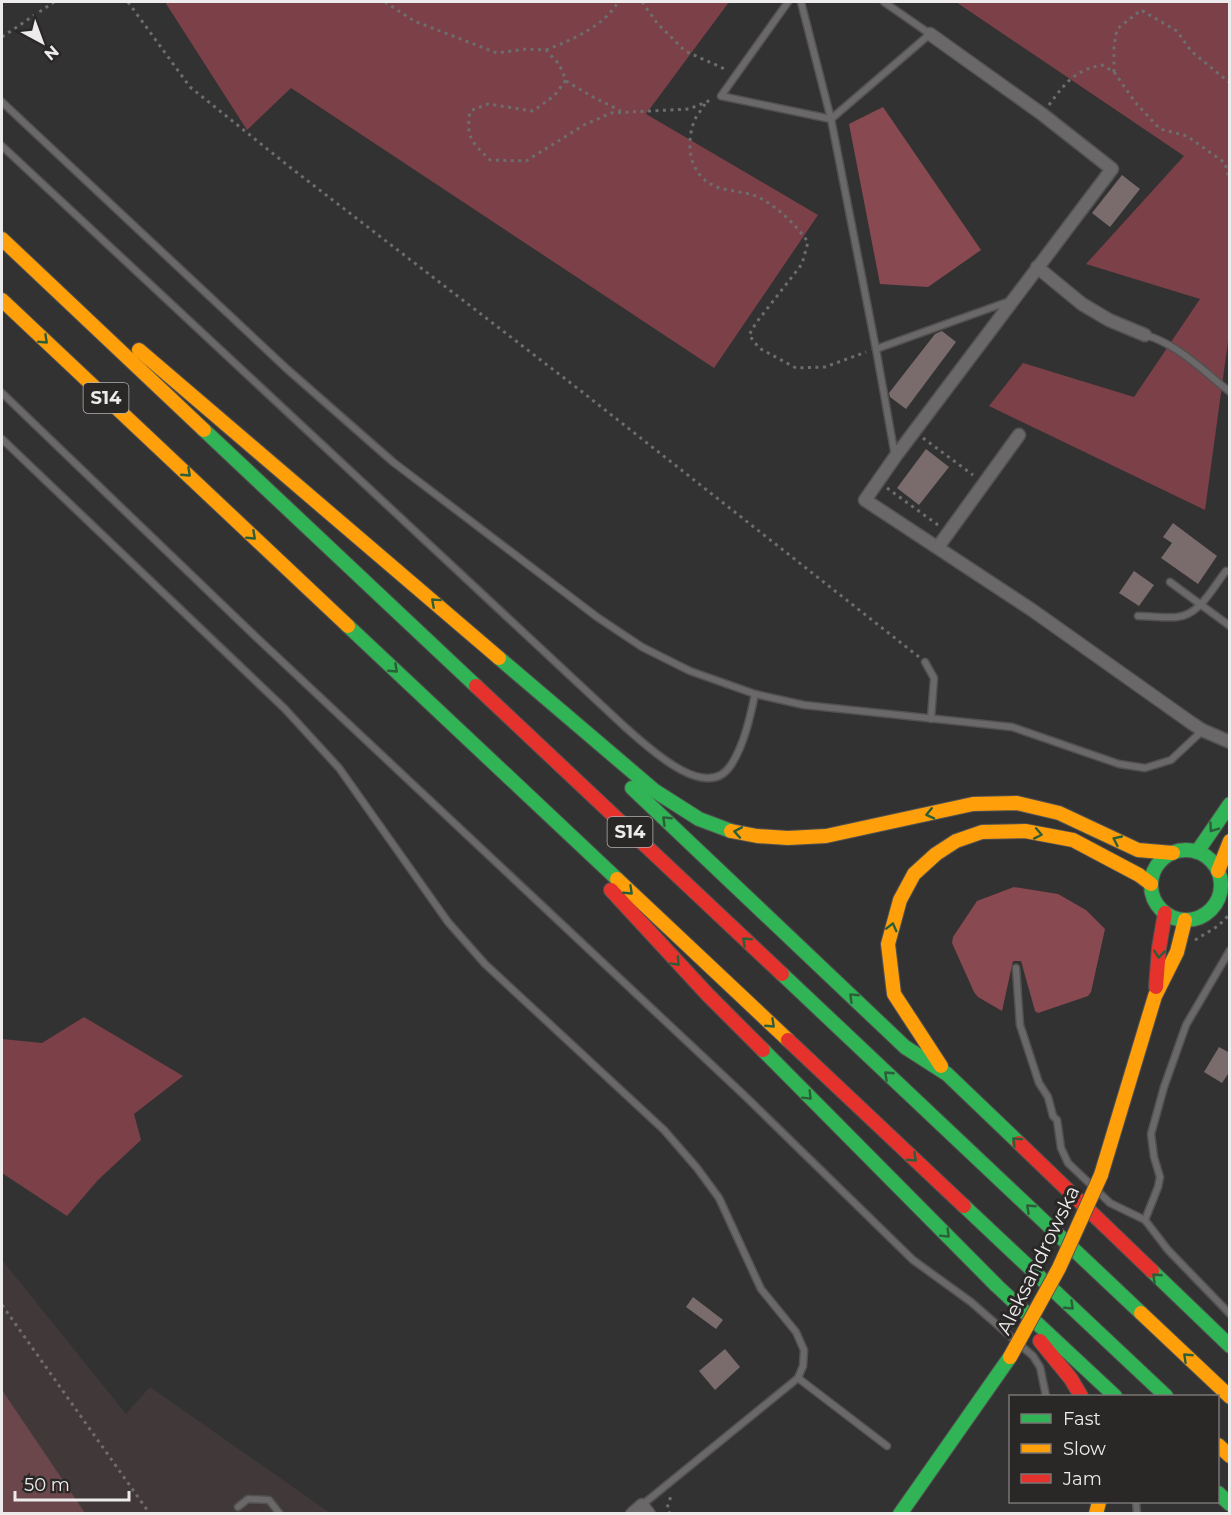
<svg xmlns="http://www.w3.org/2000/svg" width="1231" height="1515" font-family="Montserrat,sans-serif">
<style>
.built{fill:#413939}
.green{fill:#6b474b}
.forest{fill:#7b4048}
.water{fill:#884951}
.building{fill:#7a6b6c}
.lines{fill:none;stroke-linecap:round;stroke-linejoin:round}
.lane-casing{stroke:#525151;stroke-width:9}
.street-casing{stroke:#525151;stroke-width:15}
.fast-casing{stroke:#525151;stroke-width:16}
.slow-casing{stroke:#525151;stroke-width:16}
.jam-casing{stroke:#525151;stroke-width:16}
.path{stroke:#6e6d6d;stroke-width:3;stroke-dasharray:3 4.5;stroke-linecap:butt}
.lane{stroke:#6a6868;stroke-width:6}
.street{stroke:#6a6868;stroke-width:12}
.fast{stroke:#30b455;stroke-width:14}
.slow{stroke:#ff9f0a;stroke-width:14}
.jam{stroke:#e5322d;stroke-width:14}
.slow-bridge-casing{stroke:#525151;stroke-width:16;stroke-linecap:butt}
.slow-bridge{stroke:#ff9f0a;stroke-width:14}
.oneway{stroke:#2c5f39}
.labels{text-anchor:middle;stroke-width:6;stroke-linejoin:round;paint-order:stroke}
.shield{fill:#2a2727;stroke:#b2b0b0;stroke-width:1.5}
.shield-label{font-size:18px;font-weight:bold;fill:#edebeb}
.street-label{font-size:20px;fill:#edebeb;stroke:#2a2727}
</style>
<rect width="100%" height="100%" fill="#333232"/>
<!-- built -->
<path class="built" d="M2,1260L126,1414L150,1387L330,1513H2Z"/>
<!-- green -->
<path class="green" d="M2,1390L85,1513H2Z"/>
<!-- forest -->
<g class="forest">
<path d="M165,2H729L646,114L818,215L714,368L291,88L247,130Z"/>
<path d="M956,2H1229L1230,327L1205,510L989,406L1023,363L1134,397L1200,299L1086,264L1184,156Z"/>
<path d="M84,1017L183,1076L134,1114L141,1140L98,1180L67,1216L2,1173V1039L42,1043Z"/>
</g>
<!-- water -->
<g class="water">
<path d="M883,107L981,250L928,287L880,284L849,124Z"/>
<path d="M1014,887L1058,894L1086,910L1105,929L1091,992L1088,996L1038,1013L1035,1011L1021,961H1013L1002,1011L978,997L974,992L952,943L953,937L977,901Z"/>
</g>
<!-- building -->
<g class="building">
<path d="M1122,175L1140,189L1110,227L1092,213Z"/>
<path d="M942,331L956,342L906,409L890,397L889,393L935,334Z"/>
<path d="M926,449L949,467L919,505L897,488Z"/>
<path d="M1173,523L1217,556L1198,584L1161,558L1172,543L1163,537Z"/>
<path d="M1134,571L1154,585L1139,606L1119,593Z"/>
<path d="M1219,1047L1230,1053V1071L1222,1083L1204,1072Z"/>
<path d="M693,1297L723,1320L716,1329L686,1307Z"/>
<path d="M725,1349L740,1367L715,1390L699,1371Z"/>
</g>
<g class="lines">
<!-- lane casing -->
<g class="lane-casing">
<g id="lane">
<path d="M788,2L721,96L831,119L930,34L884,2"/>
<path d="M801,2L831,119L876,349L895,456"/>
<path d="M2,102L287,369L393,462L597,617L642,647L690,671L755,694L804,705L1012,727L1119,764L1145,768L1171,760L1202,731"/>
<path d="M2,146L625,727C646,745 706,804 731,765C744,745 750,718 755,694"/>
<path d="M1145,335C1178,344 1203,371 1230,392"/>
<path d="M876,349L1010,301"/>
<path d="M2,393L256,637L745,1096L913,1260L971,1302L1033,1356L1040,1367L1046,1396"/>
<path d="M2,439L285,709L339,768L448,922L485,964L664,1130L697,1168L719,1198L761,1289L796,1332L804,1350L803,1366L798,1378L642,1505"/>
<path d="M1170,582L1230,626"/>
<path d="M1138,616C1151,616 1165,618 1177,617C1200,615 1213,587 1226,571H1230"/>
<path d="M925,662L934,678L931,719"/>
<path d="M1016,968L1020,1025L1039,1083L1048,1097L1053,1116L1057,1120L1061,1148L1068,1163L1110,1203L1145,1220L1168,1250L1230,1314"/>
<path d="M1145,1220L1158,1187L1160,1177L1154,1157L1151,1134L1164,1087L1186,1025L1230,950"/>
<path d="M798,1378L887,1446"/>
<path d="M1136,1502L1137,1514"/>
<path d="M238,1507L248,1499L269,1500L280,1514"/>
</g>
</g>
<!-- street casing -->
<g class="street-casing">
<g id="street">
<path d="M930,34L1042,114L1112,169L895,457L865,500L1032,610L1190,722L1202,730L1230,742"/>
<path d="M1037,267L1082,304L1109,320L1145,335"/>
<path d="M938,547L1019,435"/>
<path d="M632,1514L642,1505L649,1514"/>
</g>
</g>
<!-- fast casing -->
<g class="fast-casing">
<g id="fast">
<path d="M204,430L476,686"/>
<path d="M348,626L617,879"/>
<path d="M499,658L655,791L699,819L731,831"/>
<path d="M632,788L905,1047L947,1074L1019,1143"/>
<circle cx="1186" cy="885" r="35"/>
<path d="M1197,852L1230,804"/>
<path d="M782,974L1141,1313"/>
<path d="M763,1050L997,1286L1115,1396"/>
<path d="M964,1206L1166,1396"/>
<path d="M1152,1271L1230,1346"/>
<path d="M1218,1493L1230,1504"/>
<path d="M900,1514L1010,1357"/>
</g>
</g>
<!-- slow casing -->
<g class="slow-casing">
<g id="slow">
<path d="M2,239L204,430"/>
<path d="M2,300L348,626"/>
<path d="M139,350L499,658"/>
<path d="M731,831L757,836L788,838L826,836L973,804L1017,803L1059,813L1138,850L1173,853"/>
<path d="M1218,871L1230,841"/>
<path d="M617,879L788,1040"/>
<path d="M941,1066L894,994L888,944L900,900L914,874L936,854L956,841L982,832L1025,831L1073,840L1139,875L1151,884"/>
<path d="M1101,1175L1155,996L1177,952L1185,920"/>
<path d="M1141,1313L1230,1397"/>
<path d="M1218,1445L1230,1456"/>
<path d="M1096,1514L1099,1502"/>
</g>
</g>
<!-- jam casing -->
<g class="jam-casing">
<g id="jam">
<path d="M476,686L782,974"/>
<path d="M611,890L708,995L763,1050"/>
<path d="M1156,987L1159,948L1165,913"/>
<path d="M788,1040L964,1206"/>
<path d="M1019,1143L1152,1271"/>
<path d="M1040,1341L1071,1379L1081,1396"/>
</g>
</g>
<!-- path -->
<g class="path">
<path d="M128,2L190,87L291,168L581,391L919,657"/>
<path d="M385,2L414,21L497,53L526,49L546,50L559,64L566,80L554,96L533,111L488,104L470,111C466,138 471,141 490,160L526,161L584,125L611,113L689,109L711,100"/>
<path d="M642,2L657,23L685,51L727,70"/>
<path d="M2,37L54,2"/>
<path d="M546,50C573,39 603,27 618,2"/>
<path d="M1114,72V46L1117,29L1141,10L1177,31L1191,51L1230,83"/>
<path d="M566,81L593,97L621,111"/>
<path d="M705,104C702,109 698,114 695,119C684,146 690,179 720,188C733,192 749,192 760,198C779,208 796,225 808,242L802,264L756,323L749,335L759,348L796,368L825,367L866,352"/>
<path d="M1049,105C1065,83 1075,70 1102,65L1114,72L1135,102L1160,129L1187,136L1225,163L1230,183"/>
<path d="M923,438L973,475"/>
<path d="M887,488L938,525"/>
<path d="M1195,940L1218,926L1230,914"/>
<path d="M2,1305L150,1514"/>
<path d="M670,1514L667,1508L672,1493"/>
</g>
<!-- lane -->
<use href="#lane" class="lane"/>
<!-- street -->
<use href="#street" class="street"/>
<!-- fast -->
<use href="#fast" class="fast"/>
<!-- slow -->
<use href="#slow" class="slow"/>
<!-- jam -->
<use href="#jam" class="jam"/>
<!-- slow-bridge casing -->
<g class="slow-bridge-casing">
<path id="slow-bridge" d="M1010,1357L1059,1268L1101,1175"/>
</g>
<!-- slow-bridge -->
<use href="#slow-bridge" class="slow-bridge"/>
</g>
<!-- one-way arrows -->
<defs><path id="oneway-chevron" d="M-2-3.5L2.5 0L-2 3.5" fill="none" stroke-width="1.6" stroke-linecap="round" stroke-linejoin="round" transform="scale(1.5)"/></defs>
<g class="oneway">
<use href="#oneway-chevron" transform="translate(44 340) rotate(43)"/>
<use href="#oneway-chevron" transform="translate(187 473) rotate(43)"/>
<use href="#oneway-chevron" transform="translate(252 536) rotate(43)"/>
<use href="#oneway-chevron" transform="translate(435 602) rotate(-138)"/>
<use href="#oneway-chevron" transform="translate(394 669) rotate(43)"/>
<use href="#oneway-chevron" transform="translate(930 814) rotate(167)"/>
<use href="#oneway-chevron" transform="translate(666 820) rotate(-136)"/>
<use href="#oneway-chevron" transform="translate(1213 828) rotate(125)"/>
<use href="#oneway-chevron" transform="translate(738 832) rotate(-170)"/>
<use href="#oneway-chevron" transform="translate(1038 834) rotate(11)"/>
<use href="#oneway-chevron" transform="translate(1117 840) rotate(-155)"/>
<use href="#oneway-chevron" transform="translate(629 891) rotate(43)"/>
<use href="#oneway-chevron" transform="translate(892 927) rotate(-76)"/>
<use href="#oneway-chevron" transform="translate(746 941) rotate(-137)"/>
<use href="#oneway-chevron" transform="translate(1159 954) rotate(96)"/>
<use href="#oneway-chevron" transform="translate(676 962) rotate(47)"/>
<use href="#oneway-chevron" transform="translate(853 997) rotate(-136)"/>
<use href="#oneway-chevron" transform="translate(771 1024) rotate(43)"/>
<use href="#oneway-chevron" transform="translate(888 1075) rotate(-137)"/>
<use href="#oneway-chevron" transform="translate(808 1096) rotate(45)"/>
<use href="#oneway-chevron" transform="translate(1016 1141) rotate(-136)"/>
<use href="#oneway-chevron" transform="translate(913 1158) rotate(43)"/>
<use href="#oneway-chevron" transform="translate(1030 1208) rotate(-137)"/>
<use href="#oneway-chevron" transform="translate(946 1234) rotate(45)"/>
<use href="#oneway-chevron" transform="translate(1156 1277) rotate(-137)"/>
<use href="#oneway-chevron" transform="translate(1070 1306) rotate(43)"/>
<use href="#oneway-chevron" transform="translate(1187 1357) rotate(-137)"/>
</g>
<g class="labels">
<!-- shield labels -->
<g class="shield">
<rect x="83.5" y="383" width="45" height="30" rx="4.5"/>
<rect x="607.5" y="817" width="45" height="30" rx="4.5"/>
</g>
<g class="shield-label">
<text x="106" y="404">S14</text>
<text x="630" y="838">S14</text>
</g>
<!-- street labels -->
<g class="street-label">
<text transform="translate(1038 1260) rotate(-64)" y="7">Aleksandrowska</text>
</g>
</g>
<!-- border -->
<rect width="1231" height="1515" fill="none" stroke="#edebeb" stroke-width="6"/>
<!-- legend -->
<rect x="1009" y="1395" width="210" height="108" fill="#2a2727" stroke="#787575" stroke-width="1.5"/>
<rect x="1021" y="1414" width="30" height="9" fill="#30b455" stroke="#787575" stroke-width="1.5"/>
<text x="1063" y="1425" font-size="18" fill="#edebeb">Fast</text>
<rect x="1021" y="1444" width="30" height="9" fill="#ff9f0a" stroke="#787575" stroke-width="1.5"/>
<text x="1063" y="1455" font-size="18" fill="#edebeb">Slow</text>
<rect x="1021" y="1474" width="30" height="9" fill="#e5322d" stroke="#787575" stroke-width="1.5"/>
<text x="1063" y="1485" font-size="18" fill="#edebeb">Jam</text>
<!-- north arrow -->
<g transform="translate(42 42) rotate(139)" stroke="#2a2727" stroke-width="4.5" paint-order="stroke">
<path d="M0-4.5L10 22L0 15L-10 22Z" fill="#edebeb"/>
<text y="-9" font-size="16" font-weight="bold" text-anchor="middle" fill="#edebeb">N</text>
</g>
<!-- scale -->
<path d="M15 1491v9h114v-9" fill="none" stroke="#edebeb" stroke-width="3"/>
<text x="24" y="1491" font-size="18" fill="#edebeb" stroke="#2a2727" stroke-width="4.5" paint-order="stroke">50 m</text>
</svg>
